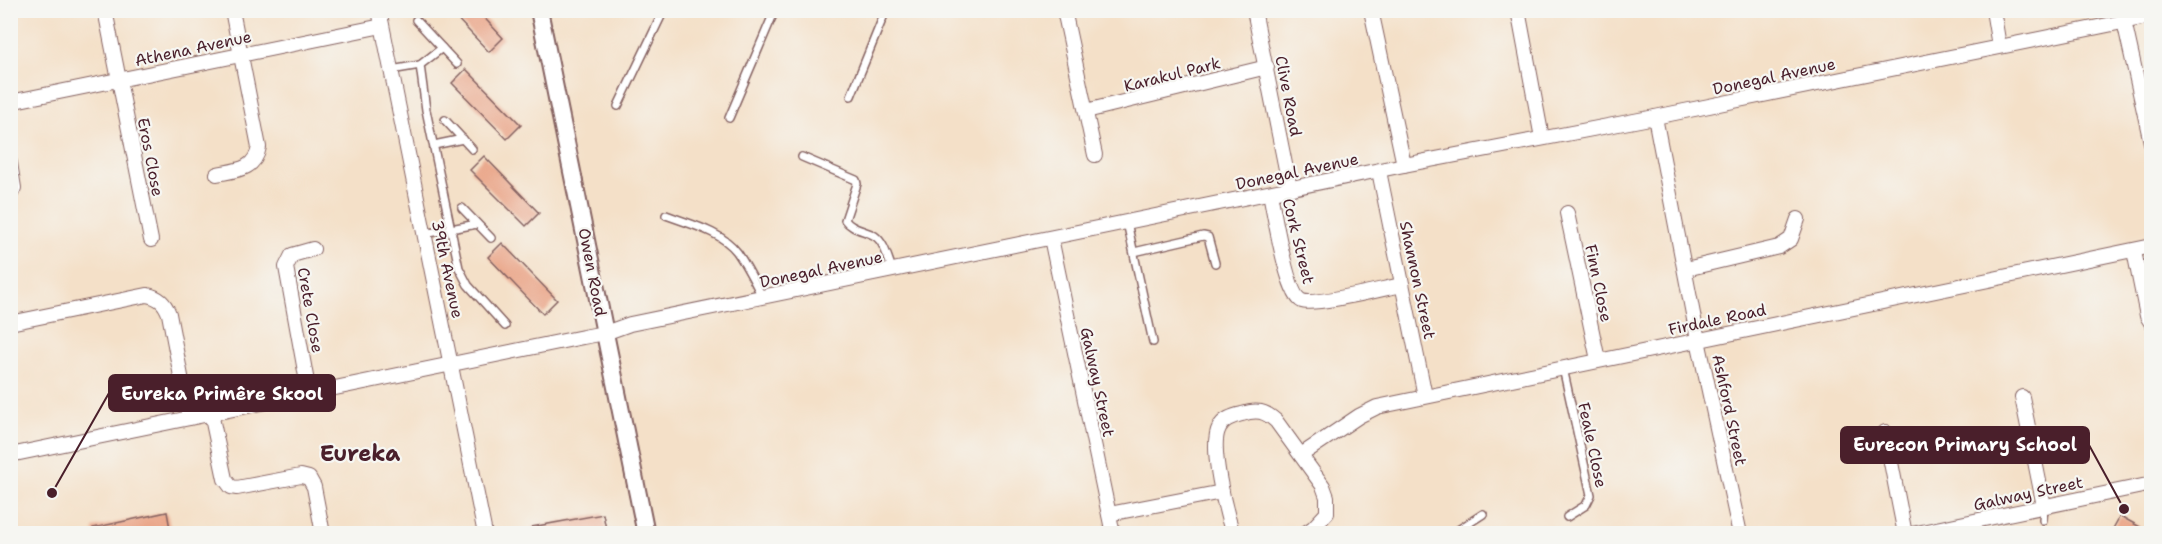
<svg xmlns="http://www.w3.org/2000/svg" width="2162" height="544" font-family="'Shantell Sans',sans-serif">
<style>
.building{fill:#eaa78b}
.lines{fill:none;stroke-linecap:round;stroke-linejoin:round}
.service-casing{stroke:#866362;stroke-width:10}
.minor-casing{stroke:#866362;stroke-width:16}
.tertiary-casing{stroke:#866362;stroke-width:20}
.service{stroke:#fff;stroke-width:7}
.minor{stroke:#fff;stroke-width:14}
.tertiary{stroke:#fff;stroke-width:16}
.labels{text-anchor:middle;stroke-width:4.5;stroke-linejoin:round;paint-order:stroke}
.street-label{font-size:16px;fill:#4a1f2b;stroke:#f6f6f2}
.district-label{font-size:22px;font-weight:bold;fill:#4a1f2b;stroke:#f6f6f2}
.leader{fill:none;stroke:#4a1f2b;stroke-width:2}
.callout-dot{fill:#4a1f2b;stroke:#f6f6f2;stroke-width:2}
.callout{fill:#4a1f2b;stroke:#4a1f2b;stroke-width:2}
.callout-label{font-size:18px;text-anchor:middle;font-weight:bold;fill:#fff}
</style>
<rect width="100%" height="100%" fill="#f6f6f2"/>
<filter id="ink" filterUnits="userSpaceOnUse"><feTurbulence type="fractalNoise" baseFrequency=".0167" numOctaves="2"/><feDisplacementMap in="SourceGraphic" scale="12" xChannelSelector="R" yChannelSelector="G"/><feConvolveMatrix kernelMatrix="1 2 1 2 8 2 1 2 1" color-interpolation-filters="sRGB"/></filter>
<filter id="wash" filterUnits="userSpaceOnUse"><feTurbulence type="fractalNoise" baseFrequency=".008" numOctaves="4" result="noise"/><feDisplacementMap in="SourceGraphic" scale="24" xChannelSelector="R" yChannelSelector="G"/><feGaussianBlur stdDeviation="1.35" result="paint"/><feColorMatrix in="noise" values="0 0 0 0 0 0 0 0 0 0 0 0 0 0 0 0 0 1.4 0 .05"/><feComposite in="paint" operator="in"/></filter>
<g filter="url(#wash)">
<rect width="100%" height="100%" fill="#f4e0c8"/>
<g id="blocks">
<!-- building -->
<g class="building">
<path d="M449,10H477L503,38L489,52Z"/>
<path d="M466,69L521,125L507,139L452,83Z"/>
<path d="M484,156L539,213L526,226L470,170Z"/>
<path d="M502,243L557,300L543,314L488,257Z"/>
<path d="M167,512L171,534H94L93,528Z"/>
<path d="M603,514L607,534H532V527Z"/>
<path d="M2120,516L2151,533V534H2110Z"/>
</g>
</g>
</g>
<g filter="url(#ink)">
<use href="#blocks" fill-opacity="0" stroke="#866362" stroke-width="1.5"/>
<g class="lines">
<!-- service casing -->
<g class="service-casing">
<g id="service">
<path d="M416,20L457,64"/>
<path d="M420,65L442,48"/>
<path d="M391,70L420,65L426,110L459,268L468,285L505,326"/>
<path d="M851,96L886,10"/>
<path d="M618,106L664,10"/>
<path d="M729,118L775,10"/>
<path d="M445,120L472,149"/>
<path d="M434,145L463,139"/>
<path d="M802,157L856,180L857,184L845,220C852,230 865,230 875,236C885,243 888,260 893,271"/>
<path d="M462,208L491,238"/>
<path d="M666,215C689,224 721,231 737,252C747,266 755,283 763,298"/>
<path d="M1127,222L1153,342"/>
<path d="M424,234L477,224"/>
<path d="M1134,252L1203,236L1208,237L1215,263"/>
<path d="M1563,368L1591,495L1586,505L1567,517"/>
<path d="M2043,520L2044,506"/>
<path d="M1452,534L1483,514"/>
</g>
</g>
<!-- minor casing -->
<g class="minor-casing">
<g id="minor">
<path d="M105,10L151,240"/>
<path d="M379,10L485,534"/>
<path d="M1064,10L1095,155"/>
<path d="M1254,10L1290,189"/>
<path d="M1371,10L1404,165"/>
<path d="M1518,10L1542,138"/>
<path d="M1993,10L1999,46"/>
<path d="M2124,21L2152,147"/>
<path d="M10,102L382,26"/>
<path d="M1086,111L1267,67"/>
<path d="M1655,117L1698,340L1740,534"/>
<path d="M10,163L14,188L10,195"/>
<path d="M1379,171L1425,396"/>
<path d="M217,174C237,170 255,170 259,147L232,10"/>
<path d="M1270,193C1274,212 1287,295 1302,301C1315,306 1385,288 1402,285"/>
<path d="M1567,213L1598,360"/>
<path d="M1051,238L1113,534"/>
<path d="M2134,251L2147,316L2152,324"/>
<path d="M1686,269L1779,247L1791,239L1798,219"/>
<path d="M10,323L147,295C159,297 165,303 169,314L189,418"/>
<path d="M309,393L286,267L292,255L313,249"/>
<path d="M2022,397L2044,506"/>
<path d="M211,413L225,479L231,487L237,488L301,476L309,478L314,487L323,534"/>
<path d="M1885,432L1905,534"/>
<path d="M10,455L583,337L605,333L630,324L1404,165L1655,117L2152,16"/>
<path d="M1301,455L1359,416L1377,407L2152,246"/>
<path d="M1109,514L1222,492"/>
<path d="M1233,534C1226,513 1209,446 1219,428C1223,419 1233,416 1242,414C1257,409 1265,411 1276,421L1323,486L1327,497V513L1313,528L1304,534"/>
<path d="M1912,534L2152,484"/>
</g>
</g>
<!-- tertiary casing -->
<g class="tertiary-casing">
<path id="tertiary" d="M539,10L646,534"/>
</g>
<!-- service -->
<use href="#service" class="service"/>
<!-- minor -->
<use href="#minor" class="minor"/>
<!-- tertiary -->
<use href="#tertiary" class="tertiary"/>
</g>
</g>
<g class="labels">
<!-- street labels -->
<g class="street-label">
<text transform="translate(193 48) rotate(-12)" y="6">Athena Avenue</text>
<text transform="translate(1172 74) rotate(-14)" y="6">Karakul Park</text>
<text transform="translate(1774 76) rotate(-12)" y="6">Donegal Avenue</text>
<text transform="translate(1289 96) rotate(79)" y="6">Clive Road</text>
<text transform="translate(151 157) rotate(79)" y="6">Eros Close</text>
<text transform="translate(1297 171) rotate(-12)" y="6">Donegal Avenue</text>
<text transform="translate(1299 241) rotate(76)" y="6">Cork Street</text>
<text transform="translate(448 269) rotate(78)" y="6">39th Avenue</text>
<text transform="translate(821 269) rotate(-12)" y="6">Donegal Avenue</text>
<text transform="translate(593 272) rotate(79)" y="6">Owen Road</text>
<text transform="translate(1418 280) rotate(78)" y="6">Shannon Street</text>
<text transform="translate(1599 283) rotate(78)" y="6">Finn Close</text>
<text transform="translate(311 310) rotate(80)" y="6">Crete Close</text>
<text transform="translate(1717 319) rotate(-12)" y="6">Firdale Road</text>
<text transform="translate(1098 382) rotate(78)" y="6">Galway Street</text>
<text transform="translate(1730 410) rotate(78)" y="6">Ashford Street</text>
<text transform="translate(1593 445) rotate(78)" y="6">Feale Close</text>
<text transform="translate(2028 493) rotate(-12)" y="6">Galway Street</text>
</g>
<!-- district labels -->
<g class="district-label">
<text x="360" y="461">Eureka</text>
</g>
</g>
<!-- callouts -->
<path class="leader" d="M52 493L109 393M2124 509L2089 445"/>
<g class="callout-dot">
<circle cx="52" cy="493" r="6"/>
<circle cx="2124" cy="509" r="6"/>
</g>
<g class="callout">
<rect x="109" y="375" width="226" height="36" rx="6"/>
<rect x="1841" y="427" width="248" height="36" rx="6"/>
</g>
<g class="callout-label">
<text x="222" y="400">Eureka Primêre Skool</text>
<text x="1965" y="451">Eurecon Primary School</text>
</g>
<!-- margin -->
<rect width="2162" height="544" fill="none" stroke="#f6f6f2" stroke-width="36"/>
</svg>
